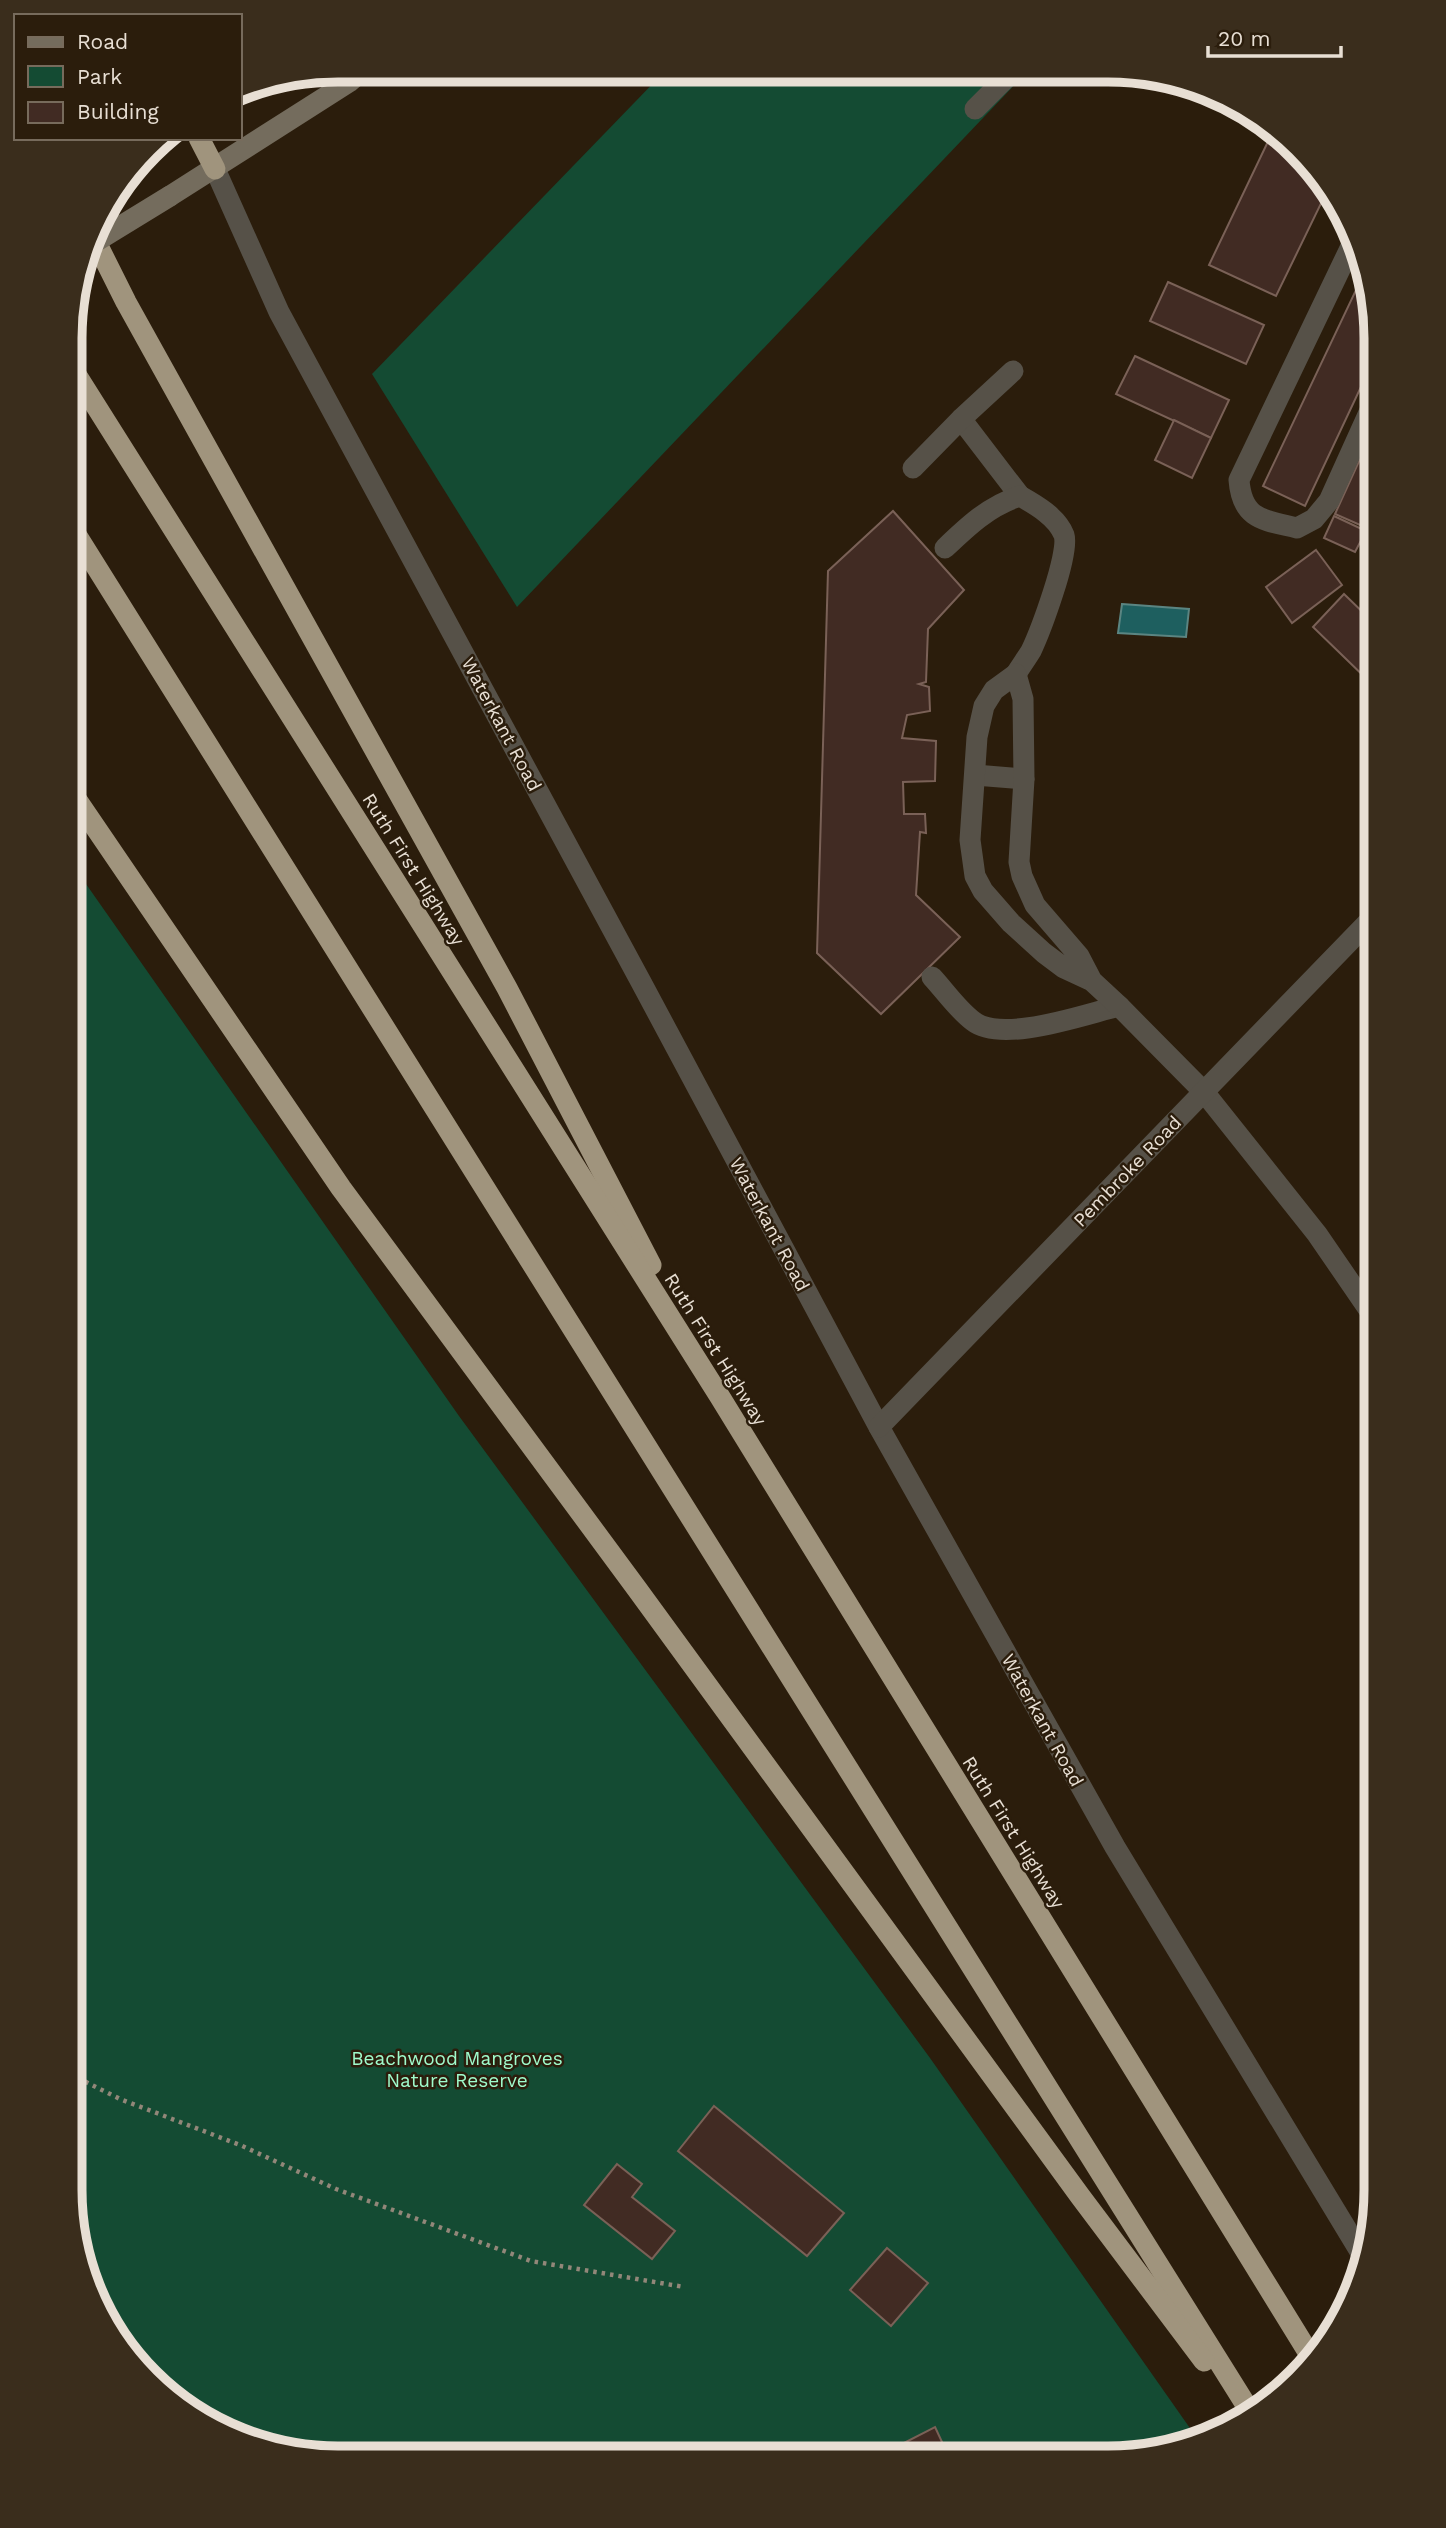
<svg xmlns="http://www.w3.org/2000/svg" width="1446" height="2528" font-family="'Work Sans',sans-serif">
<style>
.green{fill:#144b33}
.water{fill:#1e5f5f;stroke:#5b8582;stroke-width:2}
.building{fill:#412b23;stroke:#7a6157;stroke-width:2}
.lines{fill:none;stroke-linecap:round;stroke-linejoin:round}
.path{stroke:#928779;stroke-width:4.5;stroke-dasharray:3.5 5;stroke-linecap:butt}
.service{stroke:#565148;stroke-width:21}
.minor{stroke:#565148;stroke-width:21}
.secondary{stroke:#746c5d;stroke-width:21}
.motorway{stroke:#a0947d;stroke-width:21}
.secondary-bridge{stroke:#746c5d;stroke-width:21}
.labels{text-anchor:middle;stroke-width:5;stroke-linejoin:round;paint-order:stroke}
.street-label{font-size:19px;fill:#e8dfd4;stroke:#2b1d0c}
.park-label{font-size:19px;fill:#9ffbcc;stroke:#2b1d0c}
.rim{fill:none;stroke:#e8dfd4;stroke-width:9}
</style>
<rect width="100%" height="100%" fill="#2b1d0c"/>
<g class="green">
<path d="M 664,72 L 1025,74 L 517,607 L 372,374 Z"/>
<path d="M 72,864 L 459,1416 L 930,2058 L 1199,2441 L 1107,2458 L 303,2456 L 235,2437 L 175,2402 L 115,2339 L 84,2276 L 70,2189 Z"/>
</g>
<path class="water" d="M 1122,604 L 1189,609 L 1186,637 L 1118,633 Z"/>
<g class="building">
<path d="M 1274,129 L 1284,136 L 1329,187 L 1276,296 L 1209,265 Z"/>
<path d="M 1365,271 L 1376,339 L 1376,355 L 1305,506 L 1263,486 Z"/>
<path d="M 1168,282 L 1264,325 L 1246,364 L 1150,321 Z"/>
<path d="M 1135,356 L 1229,400 L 1211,438 L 1116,394 Z"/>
<path d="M 1174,420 L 1211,438 L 1192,478 L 1155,460 Z"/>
<path d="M 1376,424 L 1376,532 L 1335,514 Z"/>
<path d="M 893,511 L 964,590 L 928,629 L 926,682 L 919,684 L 929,687 L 930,711 L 907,715 L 902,738 L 936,741 L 935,781 L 903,782 L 904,814 L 925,814 L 926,833 L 920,832 L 916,895 L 960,937 L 881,1014 L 817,953 L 828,571 Z"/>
<path d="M 1334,516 L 1366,531 L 1355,552 L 1324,538 Z"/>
<path d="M 1316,550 L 1342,585 L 1292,623 L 1266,587 Z"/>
<path d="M 1344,594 L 1376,625 L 1376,684 L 1374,686 L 1313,627 Z"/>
<path d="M 714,2106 L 844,2213 L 807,2256 L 678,2151 Z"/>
<path d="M 617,2164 L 642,2184 L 632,2197 L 675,2231 L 652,2259 L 584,2205 Z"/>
<path d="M 887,2248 L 928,2283 L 891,2326 L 850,2290 Z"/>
<path d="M 935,2427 L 949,2457 L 962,2451 L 965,2458 L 903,2457 L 898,2446 Z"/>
</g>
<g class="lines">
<path class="path" d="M 70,2074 L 120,2099 L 240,2145 L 336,2189 L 531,2261 L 684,2287"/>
<g class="service">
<path d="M 975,109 L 1010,74"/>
<path d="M 1355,238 L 1239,480 C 1242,520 1264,520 1297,528 L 1314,519 L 1329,501 L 1376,397"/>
<path d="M 961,419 L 1020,496"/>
<path d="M 913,468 L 961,419 L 1013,371"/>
<path d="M 945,548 C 968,526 989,506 1020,496 C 1036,505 1057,517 1064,535 C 1070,553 1040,632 1031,651 C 1026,659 1021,666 1016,674"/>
<path d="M 975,775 L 1024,779"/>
<path d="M 932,977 C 945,991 958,1010 973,1021 C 1002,1044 1085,1014 1119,1006"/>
<path d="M 1092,981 L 1079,956 L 1035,905 L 1022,876 L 1019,862 L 1024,779 L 1023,699 L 1016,674 L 994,690 L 984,706 L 977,737 L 970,840 L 975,876 L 983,891 L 1011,923 L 1044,953 L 1064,968 L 1092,981 L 1119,1006 L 1204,1092 L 1317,1234 L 1376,1320"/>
</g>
<g class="minor">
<path d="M 215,169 L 279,312 L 641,982 L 879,1427 L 1115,1847 L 1364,2258"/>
<path d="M 879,1427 L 1376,914"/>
</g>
<path class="secondary" d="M 170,196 L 349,82 L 363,70"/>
<g class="motorway">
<path d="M 199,138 L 215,169"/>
<path d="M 93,236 L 126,302 L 507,988 L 651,1265"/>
<path d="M 72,368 L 720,1397 L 1313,2360"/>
<path d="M 72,528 L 1251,2413"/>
<path d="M 72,793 L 341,1188 L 637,1589 L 1080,2196 L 1204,2361"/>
</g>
<path class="secondary-bridge" d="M 90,245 L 170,196"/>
</g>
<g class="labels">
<g class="street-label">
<text transform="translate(502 724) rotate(62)" y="7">Waterkant Road</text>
<text transform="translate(414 869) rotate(58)" y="7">Ruth First Highway</text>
<text transform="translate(1127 1171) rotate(-46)" y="7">Pembroke Road</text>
<text transform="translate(770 1224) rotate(62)" y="7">Waterkant Road</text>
<text transform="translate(716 1349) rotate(58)" y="7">Ruth First Highway</text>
<text transform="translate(1043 1720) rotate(61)" y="7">Waterkant Road</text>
<text transform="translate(1014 1832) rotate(58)" y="7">Ruth First Highway</text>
</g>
<g class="park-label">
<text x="457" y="2065">Beachwood Mangroves<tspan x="457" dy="22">Nature Reserve</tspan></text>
</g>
</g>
<path d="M0 0H1446V2528H0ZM338 82H1108A256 256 0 0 1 1364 338V2190A256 256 0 0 1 1108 2446H338A256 256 0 0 1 82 2190V338A256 256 0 0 1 338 82Z" fill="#3a2d1c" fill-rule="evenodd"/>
<path class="rim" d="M338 82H1108A256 256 0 0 1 1364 338V2190A256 256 0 0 1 1108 2446H338A256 256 0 0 1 82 2190V338A256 256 0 0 1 338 82Z"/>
<rect x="14" y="14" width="228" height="126" fill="#2b1d0c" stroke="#776b5c" stroke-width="2"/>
<rect x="28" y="37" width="35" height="10" fill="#746c5d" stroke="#776b5c" stroke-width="2"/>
<text x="77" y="49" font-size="21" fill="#e8dfd4">Road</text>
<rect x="28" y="66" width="35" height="21" fill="#144b33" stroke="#776b5c" stroke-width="2"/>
<text x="77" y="84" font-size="21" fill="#e8dfd4">Park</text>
<rect x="28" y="102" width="35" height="21" fill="#412b23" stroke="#776b5c" stroke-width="2"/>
<text x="77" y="119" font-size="21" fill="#e8dfd4">Building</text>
<path d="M1208 46v10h133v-10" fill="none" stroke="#e8dfd4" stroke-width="3.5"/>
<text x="1218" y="46" font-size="21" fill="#e8dfd4" stroke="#2b1d0c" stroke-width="5" paint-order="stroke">20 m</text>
</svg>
